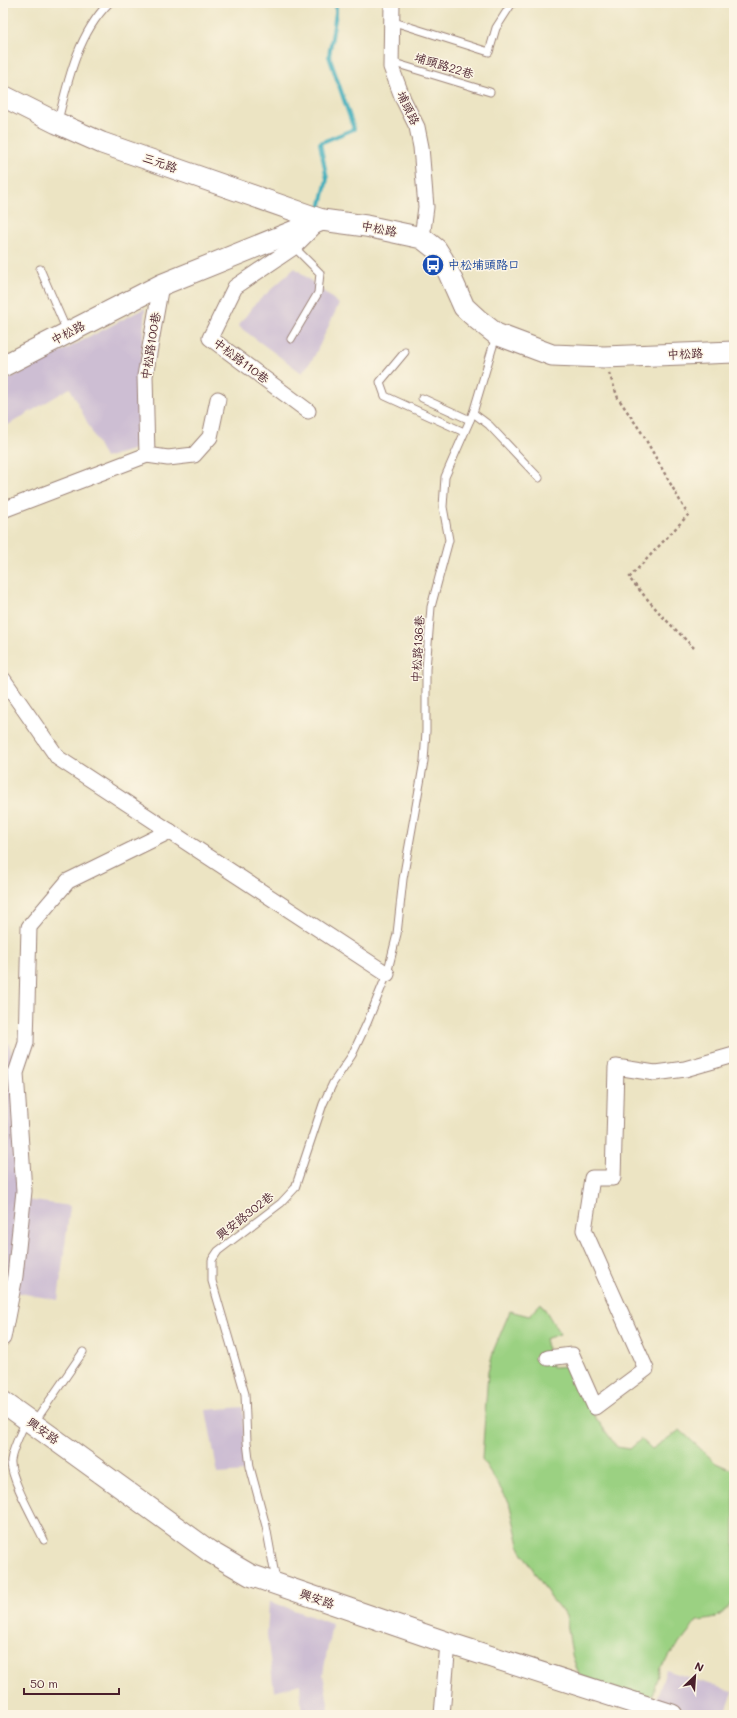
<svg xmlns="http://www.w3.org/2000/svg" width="737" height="1718" font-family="Mali,'LXGW WenKai TC',sans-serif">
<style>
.industrial{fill:#cdbed3}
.green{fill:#9bd182;stroke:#727856}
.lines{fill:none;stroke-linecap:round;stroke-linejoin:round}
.stream{stroke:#3eadbb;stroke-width:4}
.lane-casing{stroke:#9b8277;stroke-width:9}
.street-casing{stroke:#9b8277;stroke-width:17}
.secondary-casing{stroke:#9b8277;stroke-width:23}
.path{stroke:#9b8277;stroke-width:2.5;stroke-dasharray:3 3;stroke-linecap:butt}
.lane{stroke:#fff;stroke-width:7}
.street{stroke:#fff;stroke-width:15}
.secondary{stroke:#fff;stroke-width:21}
.labels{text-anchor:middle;stroke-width:3;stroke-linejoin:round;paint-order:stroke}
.street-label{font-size:12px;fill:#4a1f2b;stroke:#fcf5e5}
.transit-label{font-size:12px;fill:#164399;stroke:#fcf5e5;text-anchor:start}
</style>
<rect width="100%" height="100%" fill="#fcf5e5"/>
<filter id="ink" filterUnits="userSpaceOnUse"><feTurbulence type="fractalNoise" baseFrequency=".025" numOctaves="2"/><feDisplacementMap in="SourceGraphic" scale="8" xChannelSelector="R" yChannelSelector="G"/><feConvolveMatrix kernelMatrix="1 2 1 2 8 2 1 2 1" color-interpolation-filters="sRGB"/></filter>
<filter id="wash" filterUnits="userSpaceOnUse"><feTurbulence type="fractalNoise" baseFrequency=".012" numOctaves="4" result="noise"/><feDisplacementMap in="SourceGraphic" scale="16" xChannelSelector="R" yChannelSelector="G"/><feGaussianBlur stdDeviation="0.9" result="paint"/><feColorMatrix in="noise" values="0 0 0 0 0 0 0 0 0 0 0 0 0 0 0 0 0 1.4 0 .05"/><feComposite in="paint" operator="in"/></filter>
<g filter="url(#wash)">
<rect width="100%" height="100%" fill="#ece4c3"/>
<g class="industrial">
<path d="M 295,268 L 339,304 L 314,357 L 302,373 L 238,326 L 255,304 Z"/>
<path d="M 145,308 L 139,386 L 142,447 L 105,458 L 70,388 L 3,428 L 3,382 Z"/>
<path d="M 3,1038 L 10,1046 L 14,1060 L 26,1200 L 70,1206 L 58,1300 L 9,1291 L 3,1319 Z"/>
<path d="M 243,1407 L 245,1472 L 218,1474 L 206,1410 Z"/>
<path d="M 269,1601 L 332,1624 L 323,1674 L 330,1715 L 302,1715 L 300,1684 L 274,1691 L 267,1635 Z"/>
<path d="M 666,1670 L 733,1692 L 725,1715 L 689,1715 L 655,1704 Z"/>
</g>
<path class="green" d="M 541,1303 L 560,1334 L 545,1339 L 552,1367 L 569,1366 L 593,1414 L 617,1447 L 630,1449 L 641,1439 L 652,1449 L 680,1430 L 716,1463 L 734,1471 L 734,1600 C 721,1616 719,1619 697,1621 L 660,1668 L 650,1702 L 579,1675 L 572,1655 L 566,1616 L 551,1598 L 520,1549 L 509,1502 L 482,1459 L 488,1372 L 494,1349 L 510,1311 L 529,1316 Z"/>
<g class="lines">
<path class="stream" d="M 319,213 L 327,179 L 320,143 L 354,129 L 329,56 L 336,13 L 336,3"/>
</g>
</g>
<g filter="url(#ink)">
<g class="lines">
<g class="lane-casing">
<g id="lane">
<path d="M 391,21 L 489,52 L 496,28 L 512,3"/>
<path d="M 391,62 L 490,92"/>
<path d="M 58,121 C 68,80 78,34 109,3"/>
<path d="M 40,269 L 67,331"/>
<path d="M 291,339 L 318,293 L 320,273 L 294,247"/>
<path d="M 405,352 L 380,382 L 385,396 L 464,432"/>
<path d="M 422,398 L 470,420"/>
<path d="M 473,413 L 489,425 L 539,478"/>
<path d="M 26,1420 C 21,1433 13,1447 11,1460 C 9,1477 36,1523 44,1540"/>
<path d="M 34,1423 L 83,1352"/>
<path d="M 276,1581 L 266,1526 L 250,1467 L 247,1442 L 245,1394 L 212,1281 L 212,1260 L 218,1251 L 281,1203 L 295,1188 L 323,1104 L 333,1083 L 352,1055 L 367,1023 L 387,974 L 397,934 L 403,879 L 424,761 L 426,731 L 426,669 L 431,607 L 449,540 L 443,507 L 445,477 L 473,413 L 496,336"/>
</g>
</g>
<g class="street-casing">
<g id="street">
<path d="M 392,3 L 391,67 L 403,99 L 417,127 L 421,147 L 426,207 L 422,238"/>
<path d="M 308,411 L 210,338 L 235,287 L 294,247 L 315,226"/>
<path d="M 147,455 L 168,458 L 194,455 L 210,437 L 218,399"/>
<path d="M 3,510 L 147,455 L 145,376 L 161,285"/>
<path d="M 3,679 L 58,758 L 387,974"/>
<path d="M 3,1338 L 15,1276 L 24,1191 L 16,1073 L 26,1043 L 29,927 L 68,881 L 170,831"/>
<path d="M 548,1358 L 572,1355 L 595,1407 L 646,1369 L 584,1230 L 592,1178 L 613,1178 L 616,1067 L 655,1073 L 685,1069 L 734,1055"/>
<path d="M 442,1715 L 448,1643"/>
</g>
</g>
<g class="secondary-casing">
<g id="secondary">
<path d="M 3,96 L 57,123 L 102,143 L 322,220"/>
<path d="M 3,366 L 161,285 L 322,220 L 366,226 L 422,238 L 436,249 L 443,260 L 464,307 L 477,319 L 496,334 L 552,355 L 604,357 L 734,352"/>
<path d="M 3,1402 L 209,1551 L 250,1575 L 448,1643 L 672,1715"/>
</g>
</g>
<path class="path" d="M 609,373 L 618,398 L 642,433 L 688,515 L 629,578 L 663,617 L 694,648"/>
<use href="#lane" class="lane"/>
<use href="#street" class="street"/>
<use href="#secondary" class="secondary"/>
</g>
</g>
<defs>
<g id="bus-disc" transform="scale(1.15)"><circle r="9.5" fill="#1a4fb4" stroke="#fcf5e5"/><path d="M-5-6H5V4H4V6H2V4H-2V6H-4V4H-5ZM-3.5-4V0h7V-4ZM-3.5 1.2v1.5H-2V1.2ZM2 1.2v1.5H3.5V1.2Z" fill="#fff"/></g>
</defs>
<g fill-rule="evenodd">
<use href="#bus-disc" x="433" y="265"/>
</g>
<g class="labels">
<g class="street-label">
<text transform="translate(444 66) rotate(17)" y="4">埔頭路22巷</text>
<text transform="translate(408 108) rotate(65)" y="4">埔頭路</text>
<text transform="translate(160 163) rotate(19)" y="4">三元路</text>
<text transform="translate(379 229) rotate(11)" y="4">中松路</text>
<text transform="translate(68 333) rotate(-27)" y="4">中松路</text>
<text transform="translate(151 346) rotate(-81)" y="4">中松路100巷</text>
<text transform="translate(685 354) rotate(-2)" y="4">中松路</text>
<text transform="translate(241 361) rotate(37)" y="4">中松路110巷</text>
<text transform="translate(418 649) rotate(-87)" y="4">中松路136巷</text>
<text transform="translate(245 1216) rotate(-38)" y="4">興安路302巷</text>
<text transform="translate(43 1431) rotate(35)" y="4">興安路</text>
<text transform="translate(317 1599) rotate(19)" y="4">興安路</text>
</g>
<g class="transit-label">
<text x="448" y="269">中松埔頭路口</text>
</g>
</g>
<rect width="737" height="1718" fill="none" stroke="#fcf5e5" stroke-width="16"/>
<g transform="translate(695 1676) rotate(25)" stroke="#fcf5e5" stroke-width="3" paint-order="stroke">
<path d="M0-3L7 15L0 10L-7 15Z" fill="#4a1f2b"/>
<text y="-6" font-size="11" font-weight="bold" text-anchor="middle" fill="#4a1f2b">N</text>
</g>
<path d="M24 1688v6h95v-6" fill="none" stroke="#4a1f2b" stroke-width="2"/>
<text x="30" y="1688" font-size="12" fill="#4a1f2b" stroke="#fcf5e5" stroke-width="3" paint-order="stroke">50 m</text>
</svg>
